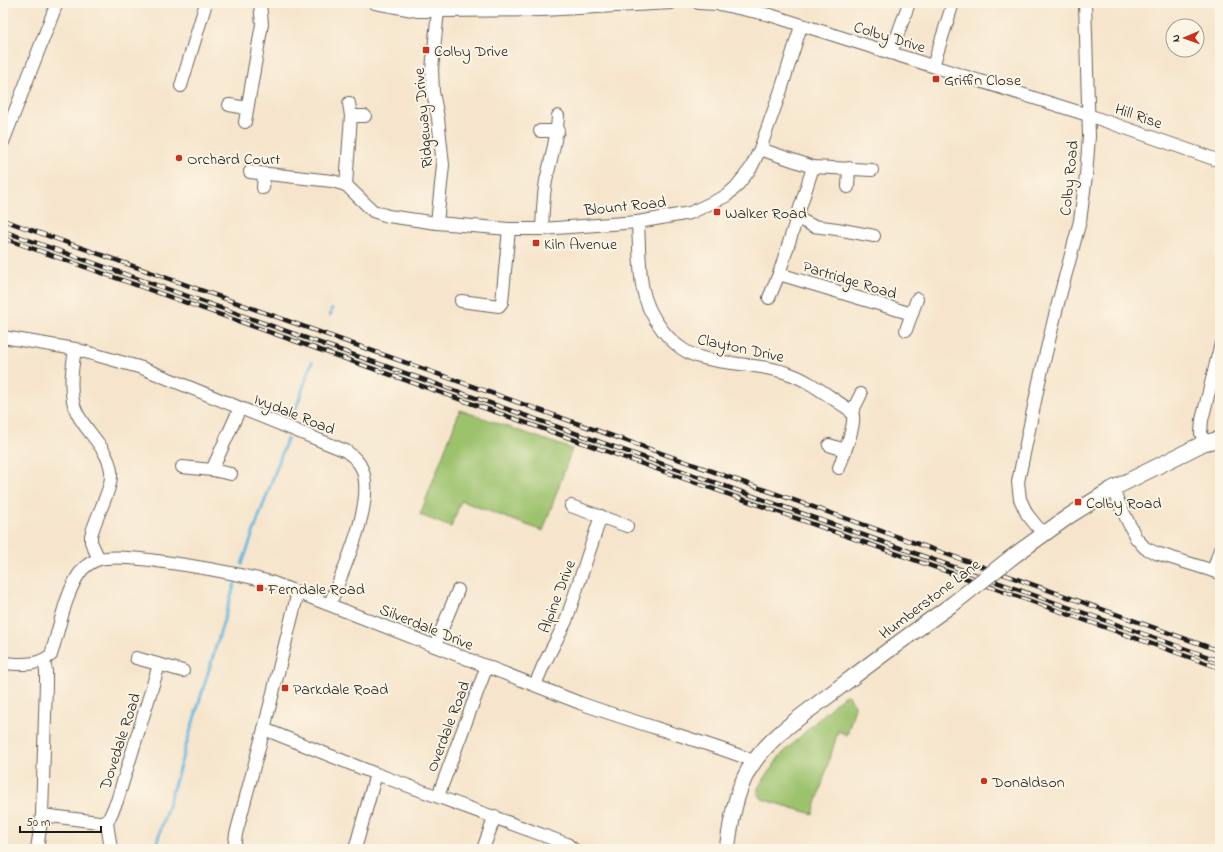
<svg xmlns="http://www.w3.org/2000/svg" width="1223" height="852" font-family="'Indie Flower',sans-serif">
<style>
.green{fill:#9dc26d;stroke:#5c6f44}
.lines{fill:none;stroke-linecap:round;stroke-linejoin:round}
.stream{stroke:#64b8e0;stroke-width:3}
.minor-casing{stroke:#68625a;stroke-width:14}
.tertiary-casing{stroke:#68625a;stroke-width:17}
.minor{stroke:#fff;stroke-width:12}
.tertiary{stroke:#fff;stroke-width:15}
.rail-casing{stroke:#1c1c1c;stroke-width:4.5}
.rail{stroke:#fcf5e5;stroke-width:3;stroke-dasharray:9;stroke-linecap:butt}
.tertiary-bridge-casing{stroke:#68625a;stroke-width:17;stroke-linecap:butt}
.tertiary-bridge{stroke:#fff;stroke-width:15}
.poi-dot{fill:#c8321e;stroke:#fcf5e5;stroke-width:1.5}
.labels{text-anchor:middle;stroke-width:4;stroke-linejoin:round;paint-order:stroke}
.street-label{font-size:16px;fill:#1c1c1c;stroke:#fcf5e5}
.poi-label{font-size:16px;fill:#1c1c1c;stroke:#fcf5e5;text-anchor:start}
</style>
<rect width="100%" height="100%" fill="#fcf5e5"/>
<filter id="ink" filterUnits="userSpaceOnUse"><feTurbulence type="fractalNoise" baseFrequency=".025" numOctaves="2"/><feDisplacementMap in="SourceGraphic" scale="8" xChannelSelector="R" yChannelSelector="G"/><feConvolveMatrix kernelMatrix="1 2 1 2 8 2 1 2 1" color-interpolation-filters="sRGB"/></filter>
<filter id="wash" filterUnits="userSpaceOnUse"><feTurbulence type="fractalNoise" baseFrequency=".012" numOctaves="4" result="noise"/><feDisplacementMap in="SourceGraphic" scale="16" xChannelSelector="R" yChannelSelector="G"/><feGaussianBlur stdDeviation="0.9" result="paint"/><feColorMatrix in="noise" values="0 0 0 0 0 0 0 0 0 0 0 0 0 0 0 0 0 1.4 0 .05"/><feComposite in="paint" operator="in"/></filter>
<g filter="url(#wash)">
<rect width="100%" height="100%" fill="#f6e5cc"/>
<g class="green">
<path d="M 460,410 L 572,449 L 543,531 L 461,501 L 451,527 L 420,515 Z"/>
<path d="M 846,695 L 849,696 L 855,707 L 847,735 L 838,731 L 813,814 L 762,799 L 758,793 L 758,788 L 780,756 L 842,697 Z"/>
</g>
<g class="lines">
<g class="stream">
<path d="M 330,315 L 332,309"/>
<path d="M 292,420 L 312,362"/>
<path d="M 242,564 L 287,439"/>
<path d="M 157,849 L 157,842 L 235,583"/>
</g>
</g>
</g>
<g filter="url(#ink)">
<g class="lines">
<g class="minor-casing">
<g id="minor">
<path d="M 375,3 L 418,11 L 438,11 L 542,10 L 671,3"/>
<path d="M 699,3 L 719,4 L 770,15 L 1088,115 L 1220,161"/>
<path d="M 891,53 L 909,3"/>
<path d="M 933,66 L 953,3"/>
<path d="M 181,86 L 206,3"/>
<path d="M 229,105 L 247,108"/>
<path d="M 351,116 L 365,116"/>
<path d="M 245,122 L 262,24 L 260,3"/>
<path d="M 540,131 L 558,131"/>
<path d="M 3,142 L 57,3"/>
<path d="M 760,149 L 813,167 L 872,170"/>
<path d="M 250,172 L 332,181 L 346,185 L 373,211 L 388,216 L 437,223 L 509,229 L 542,229 L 638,222 L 690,213 L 726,196 L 736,187 L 751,168 L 760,149 L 781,90 L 801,26"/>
<path d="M 346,185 L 351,116 L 349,103"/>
<path d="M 848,187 L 849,168"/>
<path d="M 263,188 L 264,174"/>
<path d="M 797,218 L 813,226 L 837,229 L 874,236"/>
<path d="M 638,222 C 639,243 639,265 642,285 C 647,316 672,351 703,358 C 731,365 760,364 787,373 C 809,380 828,396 847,408 C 850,410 852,412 853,416 C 855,427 843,456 839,468"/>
<path d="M 437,223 L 443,165 L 438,118 L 433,92 L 432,69 L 438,11"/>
<path d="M 542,229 C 543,211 543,193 547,176 C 552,156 557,137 558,116"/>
<path d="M 779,274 L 912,314"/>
<path d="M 769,298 L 779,274 L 813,167"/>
<path d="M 461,301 L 499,306 L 502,302 L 509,229"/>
<path d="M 906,330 L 917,299"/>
<path d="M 3,337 L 75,349 C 72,368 68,395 77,413 C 86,432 108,448 111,471 C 113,489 95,517 91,536 L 91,542 L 99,559"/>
<path d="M 75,349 L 142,368 L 346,451 C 353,456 359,461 362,469 C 376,502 342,572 330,604"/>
<path d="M 852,412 L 861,394"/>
<path d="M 1204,443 L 1201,433 L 1202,420 L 1220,347"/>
<path d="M 829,445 L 845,450"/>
<path d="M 182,467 L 212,470 L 231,474"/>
<path d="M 212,470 L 240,408"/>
<path d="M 1112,489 L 1136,538 L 1145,548 L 1156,553 L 1220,573"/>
<path d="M 571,506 L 627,526"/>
<path d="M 1043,534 L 1027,514 L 1020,499 L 1018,482 L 1039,382 L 1057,307 L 1080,221 L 1086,176 L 1089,136 L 1085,3"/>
<path d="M 1213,571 L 1220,549"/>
<path d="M 435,646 L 458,590"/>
<path d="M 136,658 L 183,671"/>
<path d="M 3,663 C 21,664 35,667 51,655 C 59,630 66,589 82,570 C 87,564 98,558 106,558 C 123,556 141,559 157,561 C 196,566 234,573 271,582 L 580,703 C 638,724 698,739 754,761"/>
<path d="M 535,685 L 543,666 L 566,621 L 601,516"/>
<path d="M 264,729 L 376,774 L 567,844 L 573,849"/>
<path d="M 438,796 L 487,666"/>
<path d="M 42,815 L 107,823"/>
<path d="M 37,849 L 42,815 L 46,683 L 46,671 L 44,661"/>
<path d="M 111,849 L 107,823 L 117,801 L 159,665"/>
<path d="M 234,849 L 236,834 L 264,729 L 298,592"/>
<path d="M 355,849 L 376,774"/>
<path d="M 483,849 L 495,816"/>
</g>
</g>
<g class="tertiary-casing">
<g id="tertiary">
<path d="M 1012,557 L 1069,516 L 1112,489 L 1204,443 L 1220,439"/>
<path d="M 727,849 C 731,823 735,794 748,771 C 768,737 802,716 832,693 C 872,662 913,632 954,603"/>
</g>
</g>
<use href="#minor" class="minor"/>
<use href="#tertiary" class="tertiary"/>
<g class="rail-casing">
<g id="rail">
<path d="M 3,220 L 1220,651"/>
<path d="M 3,231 L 1220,661"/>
<path d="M 3,238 L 1220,668"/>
</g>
</g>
<use href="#rail" class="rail"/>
<g class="tertiary-bridge-casing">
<path id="tertiary-bridge" d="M 954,603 L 1012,557"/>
</g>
<use href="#tertiary-bridge" class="tertiary-bridge"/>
</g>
</g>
<g class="poi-dot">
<rect x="422" y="46" width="8" height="8" rx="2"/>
<rect x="932" y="75" width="8" height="8" rx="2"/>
<circle cx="179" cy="158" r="4"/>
<rect x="713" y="208" width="8" height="8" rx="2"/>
<rect x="532" y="239" width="8" height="8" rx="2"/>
<rect x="1074" y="498" width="8" height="8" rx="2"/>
<rect x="256" y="584" width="8" height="8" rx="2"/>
<rect x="281" y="684" width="8" height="8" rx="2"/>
<circle cx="984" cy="781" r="4"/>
</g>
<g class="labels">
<g class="street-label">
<text transform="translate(890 36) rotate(17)" y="6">Colby Drive</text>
<text transform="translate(1139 115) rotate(19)" y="6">Hill Rise</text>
<text transform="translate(422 118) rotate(-95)" y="6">Ridgeway Drive</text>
<text transform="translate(1068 178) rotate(-84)" y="6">Colby Road</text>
<text transform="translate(625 205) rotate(-6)" y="6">Blount Road</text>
<text transform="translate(850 279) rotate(17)" y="6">Partridge Road</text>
<text transform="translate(741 347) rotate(12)" y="6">Clayton Drive</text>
<text transform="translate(295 413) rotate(22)" y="6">Ivydale Road</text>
<text transform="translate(556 596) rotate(-69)" y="6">Alpine Drive</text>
<text transform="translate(929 598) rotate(-37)" y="6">Humberstone Lane</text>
<text transform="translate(427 626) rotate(22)" y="6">Silverdale Drive</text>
<text transform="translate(447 726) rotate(-69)" y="6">Overdale Road</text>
<text transform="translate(119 741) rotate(-72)" y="6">Dovedale Road</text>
</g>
<g class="poi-label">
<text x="434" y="56">Colby Drive</text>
<text x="944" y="85">Griffin Close</text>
<text x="187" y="164">Orchard Court</text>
<text x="725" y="218">Walker Road</text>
<text x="544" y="249">Kiln Avenue</text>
<text x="1086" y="508">Colby Road</text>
<text x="268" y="594">Ferndale Road</text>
<text x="293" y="694">Parkdale Road</text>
<text x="992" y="787">Donaldson</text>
</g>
</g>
<rect width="1223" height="852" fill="none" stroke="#fcf5e5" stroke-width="16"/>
<g transform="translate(1185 38) rotate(268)"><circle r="19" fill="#fcf5e5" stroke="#a29e95"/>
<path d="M0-3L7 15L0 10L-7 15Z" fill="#c8321e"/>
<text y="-6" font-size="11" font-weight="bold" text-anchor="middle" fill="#1c1c1c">N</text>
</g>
<path d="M20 826v6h81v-6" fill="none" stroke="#1c1c1c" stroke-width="2"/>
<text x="26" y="826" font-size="12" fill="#1c1c1c" stroke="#fcf5e5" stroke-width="3" paint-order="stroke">50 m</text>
</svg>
